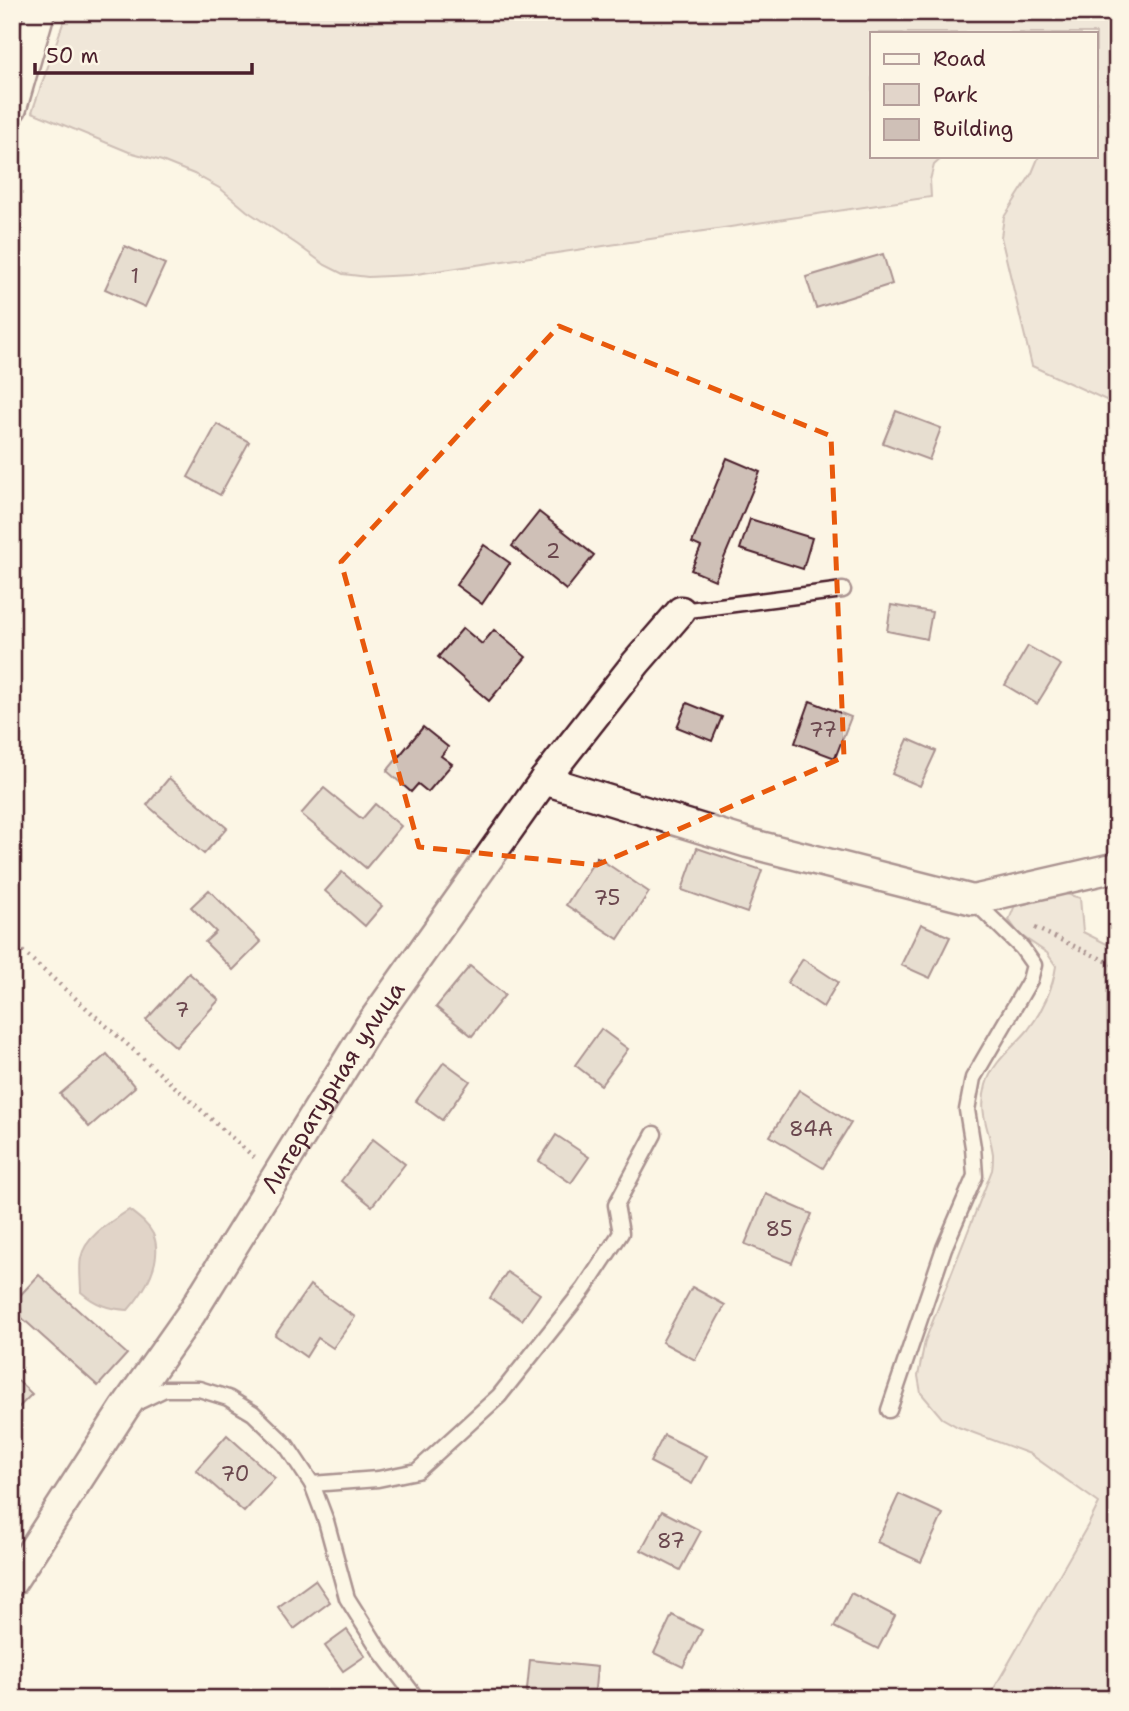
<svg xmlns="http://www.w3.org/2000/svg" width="1129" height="1711" font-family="'Shantell Sans',sans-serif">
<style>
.green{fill:#e2d5ca;stroke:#967a7a;stroke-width:2}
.water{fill:#c0aca5;stroke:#917474;stroke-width:2}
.building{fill:#cfc0b7;stroke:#4a1f2b;stroke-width:2}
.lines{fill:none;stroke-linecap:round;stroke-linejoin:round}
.service-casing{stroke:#4a1f2b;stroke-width:19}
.minor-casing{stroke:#4a1f2b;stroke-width:33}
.path{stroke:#4a1f2b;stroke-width:4.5;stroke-dasharray:2 5;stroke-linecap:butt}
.service{stroke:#fcf5e5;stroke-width:14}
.minor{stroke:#fcf5e5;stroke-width:28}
.marked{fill:none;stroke:#e8590c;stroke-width:5;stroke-dasharray:14 9;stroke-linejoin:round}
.labels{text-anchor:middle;stroke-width:5;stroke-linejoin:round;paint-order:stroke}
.number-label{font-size:21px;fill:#6b474e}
.street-label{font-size:24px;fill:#4a1f2b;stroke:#fcf5e5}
</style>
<rect width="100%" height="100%" fill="#fcf5e5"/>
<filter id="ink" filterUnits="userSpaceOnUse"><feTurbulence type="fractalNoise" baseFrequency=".0143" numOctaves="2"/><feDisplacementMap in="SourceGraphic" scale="14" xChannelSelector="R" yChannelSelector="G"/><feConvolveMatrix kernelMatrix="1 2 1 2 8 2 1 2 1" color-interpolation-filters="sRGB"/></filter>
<g filter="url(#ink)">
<g class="green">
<path d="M 67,12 L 1117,12 L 1117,405 L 1032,366 L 1001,237 L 1004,217 L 1032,173 L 1039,156 L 1096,156 L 1096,33 L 872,33 L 872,156 L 944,156 L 934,165 L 930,180 L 931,197 L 410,275 L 368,277 L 343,274 L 325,265 L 298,245 L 247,211 L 221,189 L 194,174 L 162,161 L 129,152 L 32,112 Z"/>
<path d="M 1063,893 L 1080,898 L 1083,932 L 1117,949 L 1117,1699 L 988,1699 L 1088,1525 L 1099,1503 L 1030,1454 L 958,1427 L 942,1418 L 921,1393 L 918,1376 L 925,1341 L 992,1170 C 993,1165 993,1159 993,1154 C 989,1127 978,1114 986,1085 C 993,1061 1013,1048 1028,1030 C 1042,1012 1053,988 1056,966 L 1047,953 L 1019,934 L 1009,920 L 1015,905 L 1031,900 Z"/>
</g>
<path class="water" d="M 129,1210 C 138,1217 148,1224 153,1234 C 164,1260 145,1291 128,1310 C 109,1309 96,1305 81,1292 C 81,1282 79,1268 81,1258 C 85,1236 112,1221 129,1210 Z"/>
<g class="building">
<path d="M 125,246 L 165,264 L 145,307 L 105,289 Z"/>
<path d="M 883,254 L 892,284 L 816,308 L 806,277 Z"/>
<path d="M 896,411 L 941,428 L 929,460 L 883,443 Z"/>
<path d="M 217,424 L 249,442 L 220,495 L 188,477 Z"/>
<path d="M 727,458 L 760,472 L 715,580 L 691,570 L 701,547 L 692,543 Z"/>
<path d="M 539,512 L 594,555 L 566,590 L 512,546 Z"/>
<path d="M 750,519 L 812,538 L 803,569 L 740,549 Z"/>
<path d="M 484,545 L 510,563 L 482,604 L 456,585 Z"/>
<path d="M 891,605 L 932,612 L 927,639 L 887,631 Z"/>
<path d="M 463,628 L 482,644 L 494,630 L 526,657 L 489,701 L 438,657 Z"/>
<path d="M 1028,646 L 1061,665 L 1037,704 L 1005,685 Z"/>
<path d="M 810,701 L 851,717 L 835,758 L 795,743 Z"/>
<path d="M 687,703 L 722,717 L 712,741 L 677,727 Z"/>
<path d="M 423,727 L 448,747 L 441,756 L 452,764 L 428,792 L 418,784 L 411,792 L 387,771 Z"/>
<path d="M 908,739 L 936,751 L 920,786 L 892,774 Z"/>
<path d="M 169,778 L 227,828 L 204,854 L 147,805 Z"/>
<path d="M 324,788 L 362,819 L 375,804 L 401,826 L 366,868 L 301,814 Z"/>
<path d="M 697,848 L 762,870 L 747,913 L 682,890 Z"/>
<path d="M 597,857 L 649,892 L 618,939 L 566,905 Z"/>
<path d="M 342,872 L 382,906 L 365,926 L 325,891 Z"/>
<path d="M 209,890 L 261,942 L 233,970 L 205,942 L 216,932 L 191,907 Z"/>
<path d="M 921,924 L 950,937 L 930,978 L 901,965 Z"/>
<path d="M 803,959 L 838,982 L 823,1007 L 787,983 Z"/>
<path d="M 470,966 L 505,995 L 472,1036 L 436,1007 Z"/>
<path d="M 189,973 L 219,1000 L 176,1047 L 146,1020 Z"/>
<path d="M 601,1029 L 628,1049 L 601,1085 L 575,1065 Z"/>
<path d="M 107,1054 L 135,1087 L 89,1127 L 60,1094 Z"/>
<path d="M 444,1062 L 470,1081 L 442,1120 L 416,1101 Z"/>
<path d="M 799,1090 L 851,1123 L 823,1168 L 770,1136 Z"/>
<path d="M 556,1135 L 589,1157 L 571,1183 L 539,1161 Z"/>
<path d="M 373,1139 L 405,1164 L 372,1206 L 341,1181 Z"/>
<path d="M 766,1194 L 812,1214 L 792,1263 L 745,1244 Z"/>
<path d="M 507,1272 L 540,1294 L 522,1320 L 490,1298 Z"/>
<path d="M 39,1275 L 127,1354 L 98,1386 L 12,1309 L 12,1304 Z"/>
<path d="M 310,1285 L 355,1317 L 333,1348 L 318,1338 L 306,1357 L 275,1335 Z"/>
<path d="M 692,1287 L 725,1305 L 695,1360 L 662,1342 Z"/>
<path d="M 12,1375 L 32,1394 L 12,1414 Z"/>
<path d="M 227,1435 L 275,1478 L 244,1512 L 196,1470 Z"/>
<path d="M 664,1435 L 707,1456 L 692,1484 L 650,1462 Z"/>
<path d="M 899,1494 L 943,1514 L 921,1562 L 877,1542 Z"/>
<path d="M 662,1511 L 701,1531 L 680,1570 L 641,1550 Z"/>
<path d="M 315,1580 L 330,1602 L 294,1629 L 278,1607 Z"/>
<path d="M 851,1593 L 895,1616 L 878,1649 L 834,1627 Z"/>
<path d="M 672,1615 L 702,1630 L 683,1667 L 654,1653 Z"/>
<path d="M 347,1630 L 365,1656 L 343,1671 L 325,1646 Z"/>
<path d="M 530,1660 L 597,1667 L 594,1699 L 526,1699 Z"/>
</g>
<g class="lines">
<g class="service-casing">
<g id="service">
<path d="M 681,611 L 843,590"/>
<path d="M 134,1404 L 165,1389 L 199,1389 L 228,1398 L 253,1413 L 286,1445 L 312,1484 L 378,1479 L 417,1471 L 499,1396 L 584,1289 L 621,1233 L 616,1205 L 654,1134"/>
<path d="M 889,1410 L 944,1248 L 975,1176 L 973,1147 L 967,1110 L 973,1078 L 1030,980 L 1034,965 L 1022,948 L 973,900"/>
<path d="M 312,1484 L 326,1521 L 347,1598 L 381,1652 L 417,1699"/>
</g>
</g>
<g class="minor-casing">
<g id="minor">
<path d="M 12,108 L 40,12"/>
<path d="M 544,780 L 748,843 L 973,900 L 1117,867"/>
<path id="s1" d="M 12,1582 L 124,1409 L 191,1314 L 370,1025 L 544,780 L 636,663 L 681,611"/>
</g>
</g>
<g class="path">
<path d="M 1035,928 L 1117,966"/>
<path d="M 12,942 L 255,1158"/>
</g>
<use href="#service" class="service"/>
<use href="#minor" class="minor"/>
</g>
</g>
<path d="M0 0H1129V1711H0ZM 559,326 L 831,436 L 844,757 L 597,865 L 419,847 L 341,562 Z" fill="#fcf5e5" fill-opacity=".55" fill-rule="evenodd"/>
<path class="marked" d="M 559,326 L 831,436 L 844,757 L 597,865 L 419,847 L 341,562 Z"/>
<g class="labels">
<g class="number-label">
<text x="135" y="283">1</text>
<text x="553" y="558">2</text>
<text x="823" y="737">77</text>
<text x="607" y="905">75</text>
<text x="182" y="1017">7</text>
<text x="811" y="1136">84А</text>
<text x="779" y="1236">85</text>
<text x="235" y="1481">70</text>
<text x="671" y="1548">87</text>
</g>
<g class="street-label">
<text dy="8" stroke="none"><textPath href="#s1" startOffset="590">Литературная улица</textPath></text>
</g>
</g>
<rect width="1129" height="1711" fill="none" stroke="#fcf5e5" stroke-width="42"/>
<rect x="21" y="21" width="1087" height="1669" fill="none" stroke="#4a1f2b" stroke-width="2.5" filter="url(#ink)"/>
<rect x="870" y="32" width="228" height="126" fill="#fcf5e5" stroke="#b59f9b" stroke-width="2"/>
<rect x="884" y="54" width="35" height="10" fill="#fcf5e5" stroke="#b59f9b" stroke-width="2"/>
<text x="933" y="66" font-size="21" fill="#4a1f2b">Road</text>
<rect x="884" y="84" width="35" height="21" fill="#e2d5ca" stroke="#b59f9b" stroke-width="2"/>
<text x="933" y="102" font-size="21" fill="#4a1f2b">Park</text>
<rect x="884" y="119" width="35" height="21" fill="#cfc0b7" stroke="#b59f9b" stroke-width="2"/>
<text x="933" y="136" font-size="21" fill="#4a1f2b">Building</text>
<path d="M35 63v10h217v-10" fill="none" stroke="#4a1f2b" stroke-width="3.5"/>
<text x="46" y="63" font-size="21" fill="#4a1f2b" stroke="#fcf5e5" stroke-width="5" paint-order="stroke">50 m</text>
</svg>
